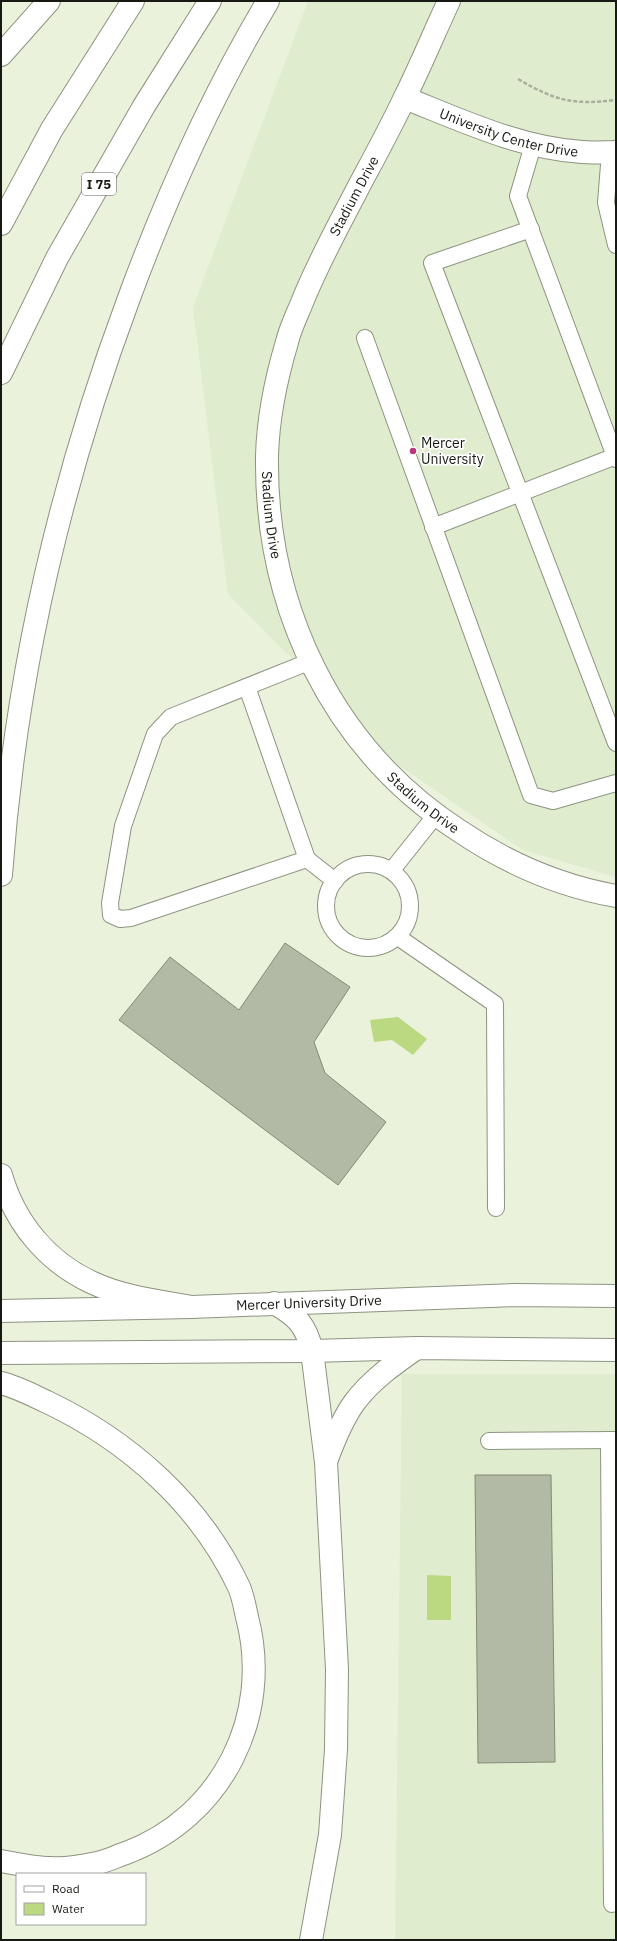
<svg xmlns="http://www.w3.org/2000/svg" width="617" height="1941" font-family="'IBM Plex Sans',sans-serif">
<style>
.built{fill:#e0ecce}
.water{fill:#bad981}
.building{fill:#b2baa5;stroke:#838b77}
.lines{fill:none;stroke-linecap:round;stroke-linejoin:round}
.lane-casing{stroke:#8c9480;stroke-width:18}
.street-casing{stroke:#8c9480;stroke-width:24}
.secondary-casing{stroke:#8c9480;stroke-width:24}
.highway-casing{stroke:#8c9480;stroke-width:24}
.path{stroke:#a8af9d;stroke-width:2.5;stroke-dasharray:4 2;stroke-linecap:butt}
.lane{stroke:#fff;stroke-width:16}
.street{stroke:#fff;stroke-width:22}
.secondary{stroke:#fff;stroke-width:22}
.highway{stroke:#fff;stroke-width:22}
.poi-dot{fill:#b7367f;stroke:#fff;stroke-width:1.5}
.labels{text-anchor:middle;stroke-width:3.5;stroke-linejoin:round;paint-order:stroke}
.shield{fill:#fff;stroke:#5d5e59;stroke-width:1}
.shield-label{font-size:13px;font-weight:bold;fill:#171912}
.street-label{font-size:14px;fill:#171912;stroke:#fff}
.poi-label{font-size:14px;fill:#171912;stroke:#fff;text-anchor:start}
</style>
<rect width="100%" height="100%" fill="#eaf2dc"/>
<g class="built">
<path d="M 308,1 L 616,1 L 616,877 L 523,850 L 397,764 L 228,594 L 193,307 Z"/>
<path d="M 402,1374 L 616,1374 L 616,1940 L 395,1940 Z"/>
</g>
<g class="water">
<path d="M 398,1017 L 427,1039 L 413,1055 L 392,1040 L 374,1042 L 370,1020 Z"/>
<path d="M 427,1575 L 451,1576 L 451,1620 L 427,1620 Z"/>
</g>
<g class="building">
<path d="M 285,943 L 350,987 L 314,1042 L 325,1073 L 386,1122 L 338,1185 L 119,1020 L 170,957 L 239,1010 Z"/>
<path d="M 475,1475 L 551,1475 L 555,1762 L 478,1763 Z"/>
</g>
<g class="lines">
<g class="lane-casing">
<g id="lane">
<path d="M 533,145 L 518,196 L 616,459"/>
<path d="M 610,152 L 606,203 L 616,245"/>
<path d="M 531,229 L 432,263 L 616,743"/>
<path d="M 365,338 L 531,795 L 553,801 L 616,783"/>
<path d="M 433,527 L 616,456"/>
<path d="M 311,661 L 171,717 L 155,734 L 123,826 L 110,903 L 111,915 L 120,919 L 131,918 L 307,859 L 335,881"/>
<path d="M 247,687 L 307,859"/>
<circle cx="368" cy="906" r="42"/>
<path d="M 392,870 L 435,816"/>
<path d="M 398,937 L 495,1004 L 496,1208"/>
<path d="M 609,1440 L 612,1904"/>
<path d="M 489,1441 L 616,1440"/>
</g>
</g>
<g class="street-casing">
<g id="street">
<path id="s1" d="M 449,1 C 434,33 421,65 405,97 C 391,127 375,156 359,186 C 339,225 317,264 301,305 C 296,317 290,329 287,342 C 276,379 268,418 267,456 C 265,606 331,747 458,830 C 505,862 560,886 616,896"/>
<path id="s2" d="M 405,98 C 463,121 520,148 582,152 C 593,153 605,152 616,152"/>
</g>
</g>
<g class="secondary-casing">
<g id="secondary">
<path id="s3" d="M 1,1311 L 191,1307 L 514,1295 L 616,1296"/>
<path d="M 1,1353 L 312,1351 L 417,1348 L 616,1350"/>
</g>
</g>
<g class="highway-casing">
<g id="highway">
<path d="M 1,55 L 49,1"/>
<path d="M 1,224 L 52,129 L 133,1"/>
<path d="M 1,373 L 57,258 L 144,106 L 210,1"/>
<path d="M 1,875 C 15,678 60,483 129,298 C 167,195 212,95 268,1"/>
<path d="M 1,1175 C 15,1223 47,1262 93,1283 C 123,1297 158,1301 191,1307"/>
<path d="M 274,1303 C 297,1316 306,1325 312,1351 L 326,1462 L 337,1669 L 336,1749 L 330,1835 L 311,1940"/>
<path d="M 1,1383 C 17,1387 32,1395 47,1402 C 129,1441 200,1504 239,1587 C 243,1596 245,1608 247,1617 C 273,1716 222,1817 126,1853 C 117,1856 107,1861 97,1863 C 83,1866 65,1869 51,1868 C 34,1868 17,1864 1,1861"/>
<path d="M 327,1459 C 334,1440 342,1420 354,1403 C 370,1381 395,1363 417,1348"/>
</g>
</g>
<path class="path" d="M 518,79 C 556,101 572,105 616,100"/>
<use href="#lane" class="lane"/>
<use href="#street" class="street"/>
<use href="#secondary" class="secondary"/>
<use href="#highway" class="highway"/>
</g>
<circle class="poi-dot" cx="413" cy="451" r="4"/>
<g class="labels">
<rect class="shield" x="82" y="173" width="34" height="22" rx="3"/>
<g class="shield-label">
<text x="99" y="189">I 75</text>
</g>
<g class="street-label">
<text dy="5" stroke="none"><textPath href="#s2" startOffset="110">University Center Drive</textPath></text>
<text transform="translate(354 196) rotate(-62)" y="5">Stadium Drive</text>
<text dy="5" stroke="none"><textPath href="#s1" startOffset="553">Stadium Drive</textPath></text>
<text dy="5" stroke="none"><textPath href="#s1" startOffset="888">Stadium Drive</textPath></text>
<text dy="5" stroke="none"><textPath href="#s3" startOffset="308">Mercer University Drive</textPath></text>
</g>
<g class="poi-label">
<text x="421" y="448">Mercer<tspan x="421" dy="16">University</tspan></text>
</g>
</g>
<rect width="617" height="1941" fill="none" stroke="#171912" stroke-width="4"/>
<rect x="16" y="1873" width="130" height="52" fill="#ffffff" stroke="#a2a3a0"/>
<rect x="24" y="1886" width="20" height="6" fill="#ffffff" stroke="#a2a3a0"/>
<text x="52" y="1893" font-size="12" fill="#171912">Road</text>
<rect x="24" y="1903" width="20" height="12" fill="#bad981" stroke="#a2a3a0"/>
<text x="52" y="1913" font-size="12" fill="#171912">Water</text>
</svg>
